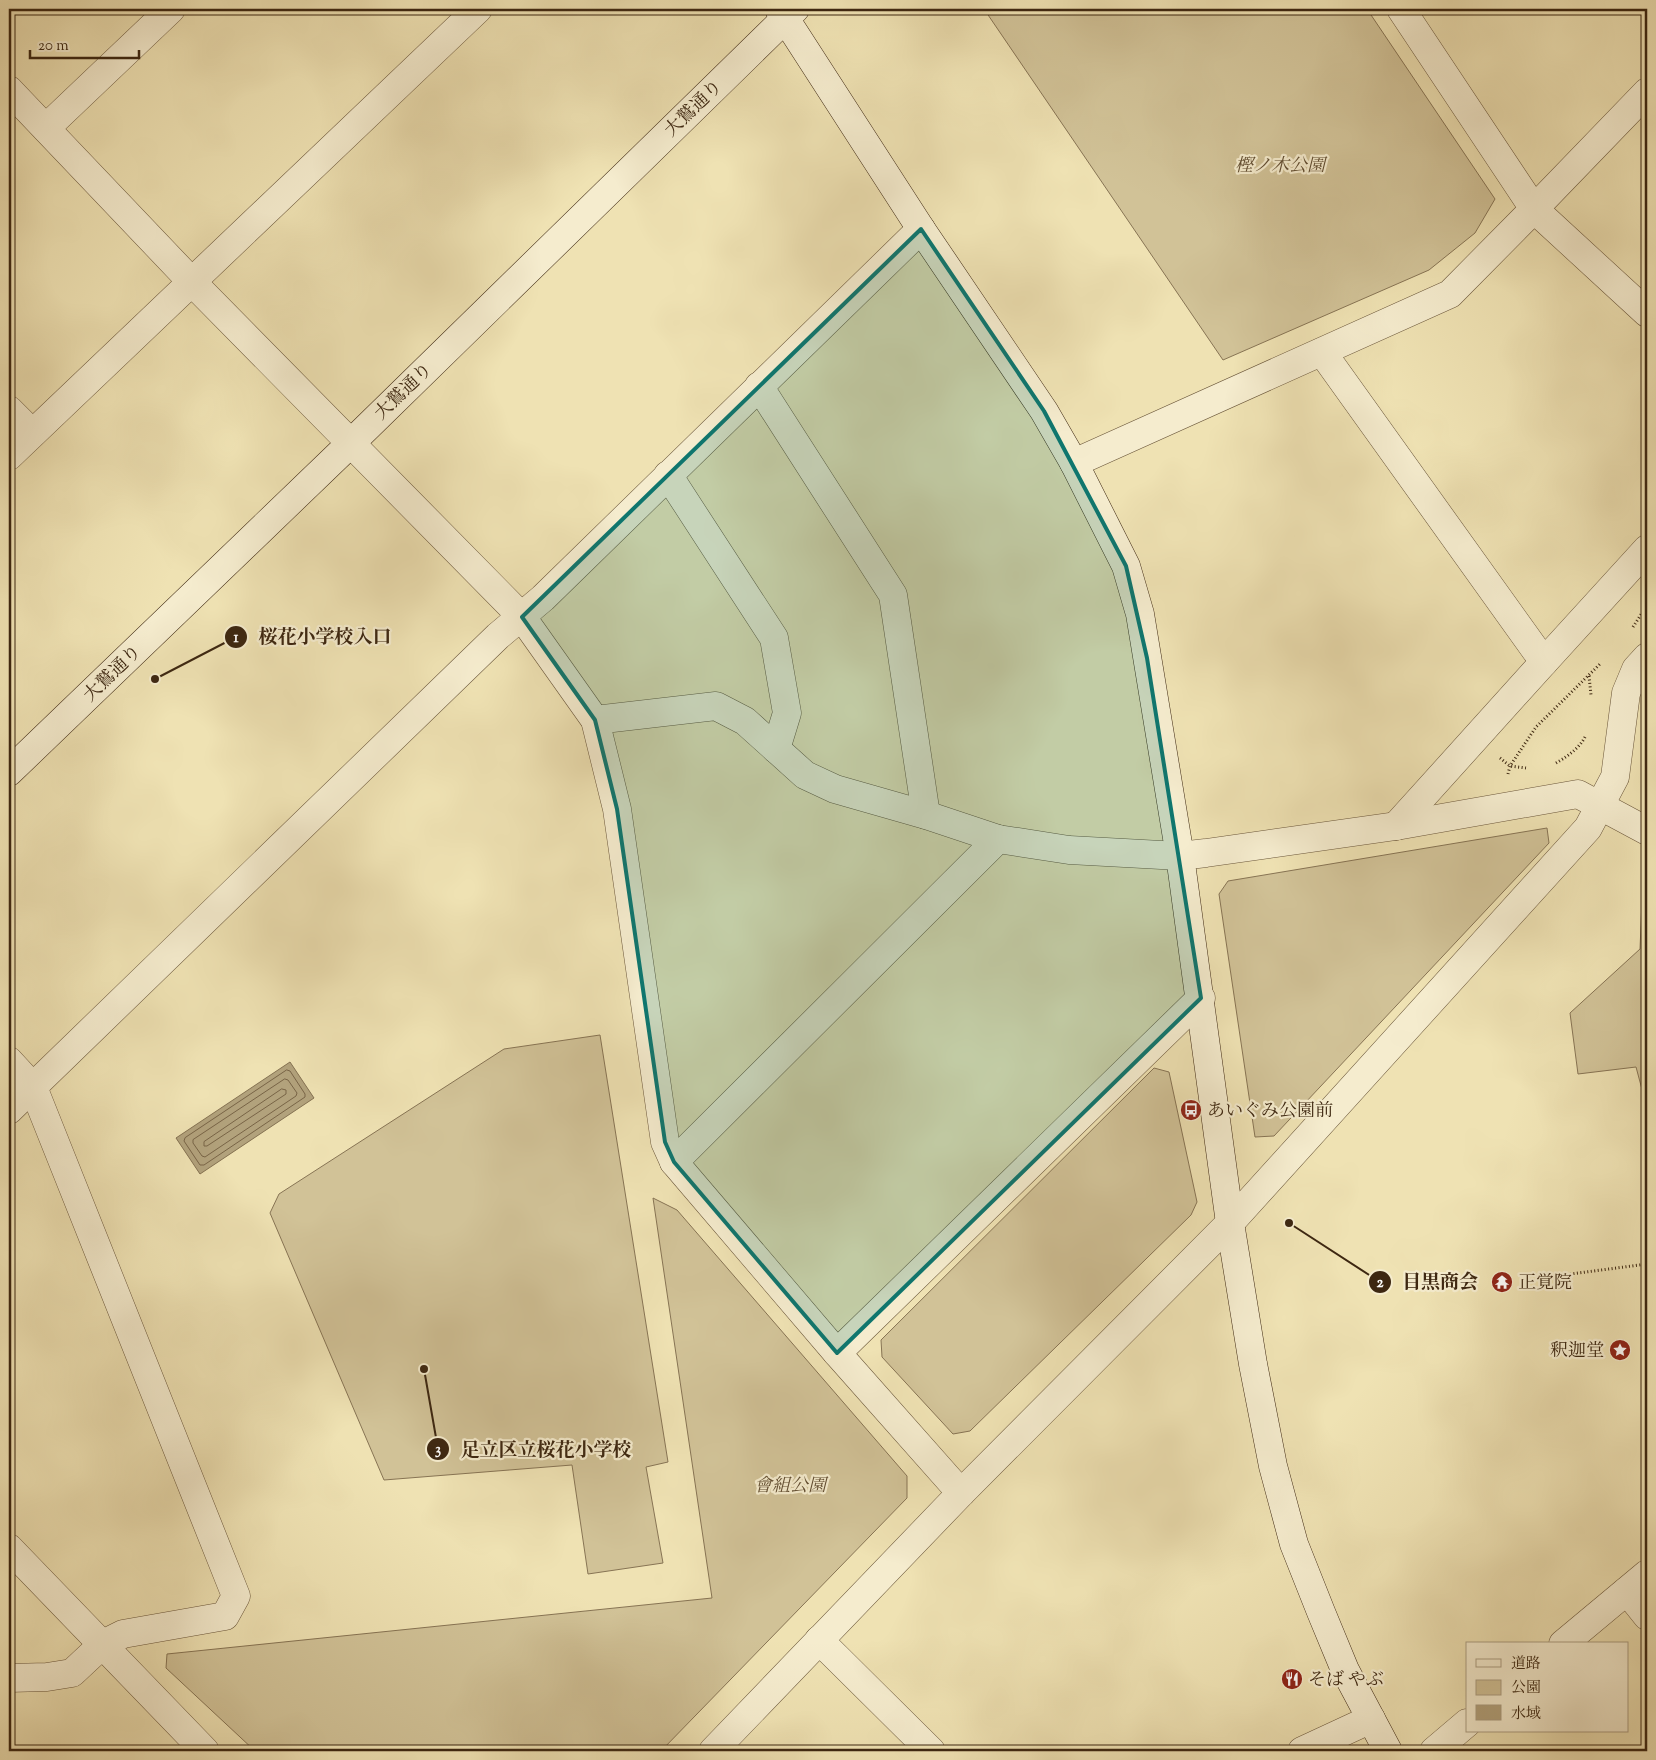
<svg xmlns="http://www.w3.org/2000/svg" width="1656" height="1760" font-family="'Sorts Mill Goudy','Noto Serif JP',serif">
<style>
.green{fill:#d1c297;stroke:#877454}
.water{fill:#b2a27c;stroke:#837151}
.lines{fill:none;stroke-linecap:round;stroke-linejoin:round}
.shore{stroke:#786446;stroke-width:1}
.street-casing{stroke:#6a563a;stroke-width:29}
.secondary-casing{stroke:#3d2711;stroke-width:29}
.path{stroke:#3d2711;stroke-width:3;stroke-dasharray:1 2.5;stroke-linecap:butt}
.street{stroke:#f5ecce;stroke-width:28}
.secondary{stroke:#f5ecce;stroke-width:28}
.marked{fill:#0f766e;fill-opacity:0.2;stroke:#0f766e;stroke-width:4;stroke-linejoin:round}
.labels{text-anchor:middle;stroke-width:4.5;stroke-linejoin:round;paint-order:stroke}
.street-label{font-size:18px;fill:#3d2711;stroke:#f5ecce}
.park-label{font-size:18px;font-style:italic;fill:#624e32;stroke:#f5ecce}
.poi-label{font-size:18px;fill:#3d2711;stroke:#f5ecce;text-anchor:start}
.leader{fill:none;stroke:#3d2711;stroke-width:2}
.callout-dot{fill:#3d2711;stroke:#f5ecce;stroke-width:2}
.mark-label{font-size:15px;text-anchor:middle;font-weight:bold;fill:#fff}
.callout-label{font-size:19px;text-anchor:middle;font-weight:bold;fill:#3d2711;stroke:#f5ecce;stroke-width:4.5;stroke-linejoin:round;paint-order:stroke}
</style>
<rect width="100%" height="100%" fill="#efe2b3"/>
<filter id="stains"><feTurbulence type="fractalNoise" baseFrequency=".004" numOctaves="4"/><feColorMatrix values="0 0 0 0 .2 0 0 0 0 .09 0 0 0 0 .02 0 0 0 .5 -.17"/></filter>
<radialGradient id="worn" r=".72"><stop offset=".6" stop-color="#630" stop-opacity="0"/><stop offset="1" stop-color="#630" stop-opacity=".3"/></radialGradient>
<g class="green">
<path d="M 984,9 L 1367,9 L 1495,199 L 1475,233 L 1429,270 L 1223,360 Z"/>
<path d="M 1547,828 L 1549,843 L 1274,1136 L 1255,1137 L 1219,894 L 1228,881 Z"/>
<path d="M 1644,852 L 1647,854 L 1647,1108 L 1636,1067 L 1578,1074 L 1570,1013 L 1640,949 Z"/>
<path d="M 600,1035 L 668,1462 L 646,1467 L 663,1563 L 588,1574 L 572,1465 L 384,1480 L 270,1213 L 279,1194 L 504,1049 Z"/>
<path d="M 1154,1068 L 1169,1072 L 1197,1202 L 1191,1215 L 970,1431 L 953,1434 L 882,1357 L 881,1340 Z"/>
<path d="M 653,1198 L 677,1210 L 907,1476 L 907,1498 L 661,1751 L 255,1751 L 166,1668 L 167,1654 L 712,1598 Z"/>
</g>
<path class="water" d="M 290,1062 L 314,1098 L 200,1174 L 176,1138 Z"/>
<g class="lines">
<g class="shore">
<path d="M 287,1070 L 290,1071 L 305,1094 L 305,1097 L 204,1165 L 200,1165 L 184,1141 L 185,1138 Z"/>
<path d="M 285,1079 L 288,1080 L 297,1093 L 296,1096 L 205,1157 L 202,1156 L 193,1143 L 193,1140 Z"/>
<path d="M 282,1089 L 286,1090 L 286,1094 L 207,1146 L 204,1146 L 204,1142 Z"/>
</g>
<g class="street-casing">
<g id="street">
<path d="M 1401,9 L 1534,209 L 1647,313"/>
<path d="M 9,90 L 191,281 L 522,617 L 595,720 L 617,809 L 665,1142 L 674,1162 L 837,1353 L 961,1493"/>
<path d="M 46,128 L 171,9"/>
<path d="M 1322,352 L 1544,662"/>
<path d="M 759,386 L 893,595 L 926,815"/>
<path d="M 9,410 L 32,433"/>
<path d="M 9,456 L 478,9"/>
<path d="M 1074,463 L 1450,294 L 1534,209 L 1647,92"/>
<path d="M 668,475 L 774,638 L 787,713 L 776,749"/>
<path d="M 595,720 L 716,706 L 745,721 L 805,775 L 835,789 L 926,815 L 998,839 L 1069,850 L 1180,856 L 1206,853 L 1396,826 L 1578,794 L 1647,831"/>
<path d="M 1396,826 L 1544,662 L 1647,549"/>
<path d="M 9,1061 L 33,1087 L 236,1596 L 225,1616 L 123,1634 L 103,1644 L 72,1673 L 47,1677 L 9,1678"/>
<path d="M 9,1110 L 498,636 L 543,598 L 921,229"/>
<path d="M 674,1162 L 998,839"/>
<path d="M 837,1353 L 1201,998"/>
<path d="M 9,1548 L 205,1751"/>
<path d="M 1627,1591 L 1647,1616"/>
<path d="M 819,1640 L 931,1751"/>
<path d="M 1563,1644 L 1647,1574"/>
<path d="M 713,1751 L 961,1493 L 1230,1223 L 1588,828 L 1615,777 L 1626,693 L 1636,669 L 1647,657"/>
<path d="M 1302,1751 L 1371,1719"/>
<path d="M 1434,1751 L 1467,1723"/>
</g>
</g>
<g class="secondary-casing">
<g id="secondary">
<path d="M 779,9 L 921,229 L 1044,411 L 1074,463 L 1126,566 L 1140,614 L 1180,856 L 1230,1223 L 1253,1364 L 1273,1466 L 1294,1544 L 1321,1612 L 1345,1670 L 1388,1751"/>
<path d="M 9,772 L 352,442 L 795,9"/>
</g>
</g>
<g class="path">
<path d="M 1633,627 L 1647,605"/>
<path d="M 1589,676 L 1591,695"/>
<path d="M 1500,758 L 1510,766 L 1526,768"/>
<path d="M 1556,763 C 1568,756 1580,748 1586,735"/>
<path d="M 1508,774 L 1510,766 L 1536,727 L 1601,663"/>
<path d="M 1563,1275 L 1647,1264"/>
</g>
<use href="#street" class="street"/>
<use href="#secondary" class="secondary"/>
</g>
<path class="marked" d="M 921,229 L 1044,411 L 1126,566 L 1147,658 L 1201,998 L 837,1353 L 674,1162 L 665,1142 L 617,809 L 595,720 L 522,617 Z"/>
<defs>
<g id="bus-disc" transform="scale(1.125)"><circle r="9.5" fill="#8f2418" stroke="#f5ecce"/><path d="M-5-6H5V4H4V6H2V4H-2V6H-4V4H-5ZM-3.5-4V0h7V-4ZM-3.5 1.2v1.5H-2V1.2ZM2 1.2v1.5H3.5V1.2Z" fill="#fff"/></g>
<g id="temple-disc" transform="scale(1.125)"><circle r="9.5" fill="#8f2418" stroke="#f5ecce"/><path d="M0-6L5-2H3V0L6.5 2.5H4V6H1.5V3h-3V6H-4V2.5H-6.5L-3 0V-2H-5Z" fill="#fff"/></g>
<g id="sight-disc" transform="scale(1.125)"><circle r="9.5" fill="#8f2418" stroke="#f5ecce"/><path d="M0-6L1.8-2.2L6-1.7L2.9 1.2L3.7 5.4L0 3.3L-3.7 5.4L-2.9 1.2L-6-1.7L-1.8-2.2Z" fill="#fff"/></g>
<g id="restaurant-disc" transform="scale(1.125)"><circle r="9.5" fill="#8f2418" stroke="#f5ecce"/><path d="M-5-6h1v4h1v-4h1v4h1v-4h1v5L-1.5 .5V6h-2V.5L-5-1ZM5-6V6H3V1.5H1.5Q1.5-4 5-6Z" fill="#fff"/></g>
</defs>
<g fill-rule="evenodd">
<use href="#bus-disc" x="1191" y="1110"/>
<use href="#temple-disc" x="1502" y="1282"/>
<use href="#sight-disc" x="1620" y="1350"/>
<use href="#restaurant-disc" x="1292" y="1679"/>
</g>
<g class="labels">
<g class="street-label">
<text transform="translate(693 108) rotate(-44)" y="6">大鷲通り</text>
<text transform="translate(403 391) rotate(-44)" y="6">大鷲通り</text>
<text transform="translate(112 673) rotate(-44)" y="6">大鷲通り</text>
</g>
<g class="park-label">
<text x="1280" y="171">樫ノ木公園</text>
<text x="790" y="1491">會組公園</text>
</g>
<g class="poi-label">
<text x="1207" y="1116">あいぐみ公園前</text>
<text x="1518" y="1288">正覚院</text>
<text x="1604" y="1356" text-anchor="end">釈迦堂</text>
<text x="1308" y="1685">そば やぶ</text>
</g>
</g>
<path class="leader" d="M155 679L236 637M1289 1223L1380 1282M424 1369L438 1449"/>
<g class="callout-dot">
<circle cx="155" cy="679" r="5"/>
<circle cx="1289" cy="1223" r="5"/>
<circle cx="424" cy="1369" r="5"/>
<circle cx="236" cy="637" r="12"/>
<circle cx="1380" cy="1282" r="12"/>
<circle cx="438" cy="1449" r="12"/>
</g>
<g class="mark-label">
<text x="236" y="642">1</text>
<text x="1380" y="1287">2</text>
<text x="438" y="1454">3</text>
</g>
<g class="callout-label">
<text x="325" y="643">桜花小学校入口</text>
<text x="1440" y="1288">目黒商会</text>
<text x="546" y="1456">足立区立桜花小学校</text>
</g>
<rect width="1656" height="1760" fill="none" stroke="#efe2b3" stroke-width="30"/>
<rect x="10" y="10" width="1636" height="1740" fill="none" stroke="#3d2711" stroke-width="2.5"/>
<rect x="15" y="15" width="1626" height="1730" fill="none" stroke="#3d2711"/>
<rect x="1466" y="1642" width="162" height="90" fill="#f5ecce" stroke="#ab9d82"/>
<rect x="1476" y="1659" width="25" height="8" fill="#f5ecce" stroke="#ab9d82"/>
<text x="1511" y="1668" font-size="15" fill="#3d2711">道路</text>
<rect x="1476" y="1680" width="25" height="15" fill="#d1c297" stroke="#ab9d82"/>
<text x="1511" y="1692" font-size="15" fill="#3d2711">公園</text>
<rect x="1476" y="1705" width="25" height="15" fill="#b2a27c" stroke="#ab9d82"/>
<text x="1511" y="1718" font-size="15" fill="#3d2711">水域</text>
<path d="M30 50v8h109v-8" fill="none" stroke="#3d2711" stroke-width="2.5"/>
<text x="38" y="50" font-size="15" fill="#3d2711" stroke="#f5ecce" stroke-width="4" paint-order="stroke">20 m</text>
<rect width="100%" height="100%" filter="url(#stains)"/>
<rect width="100%" height="100%" fill="url(#worn)"/>
</svg>
